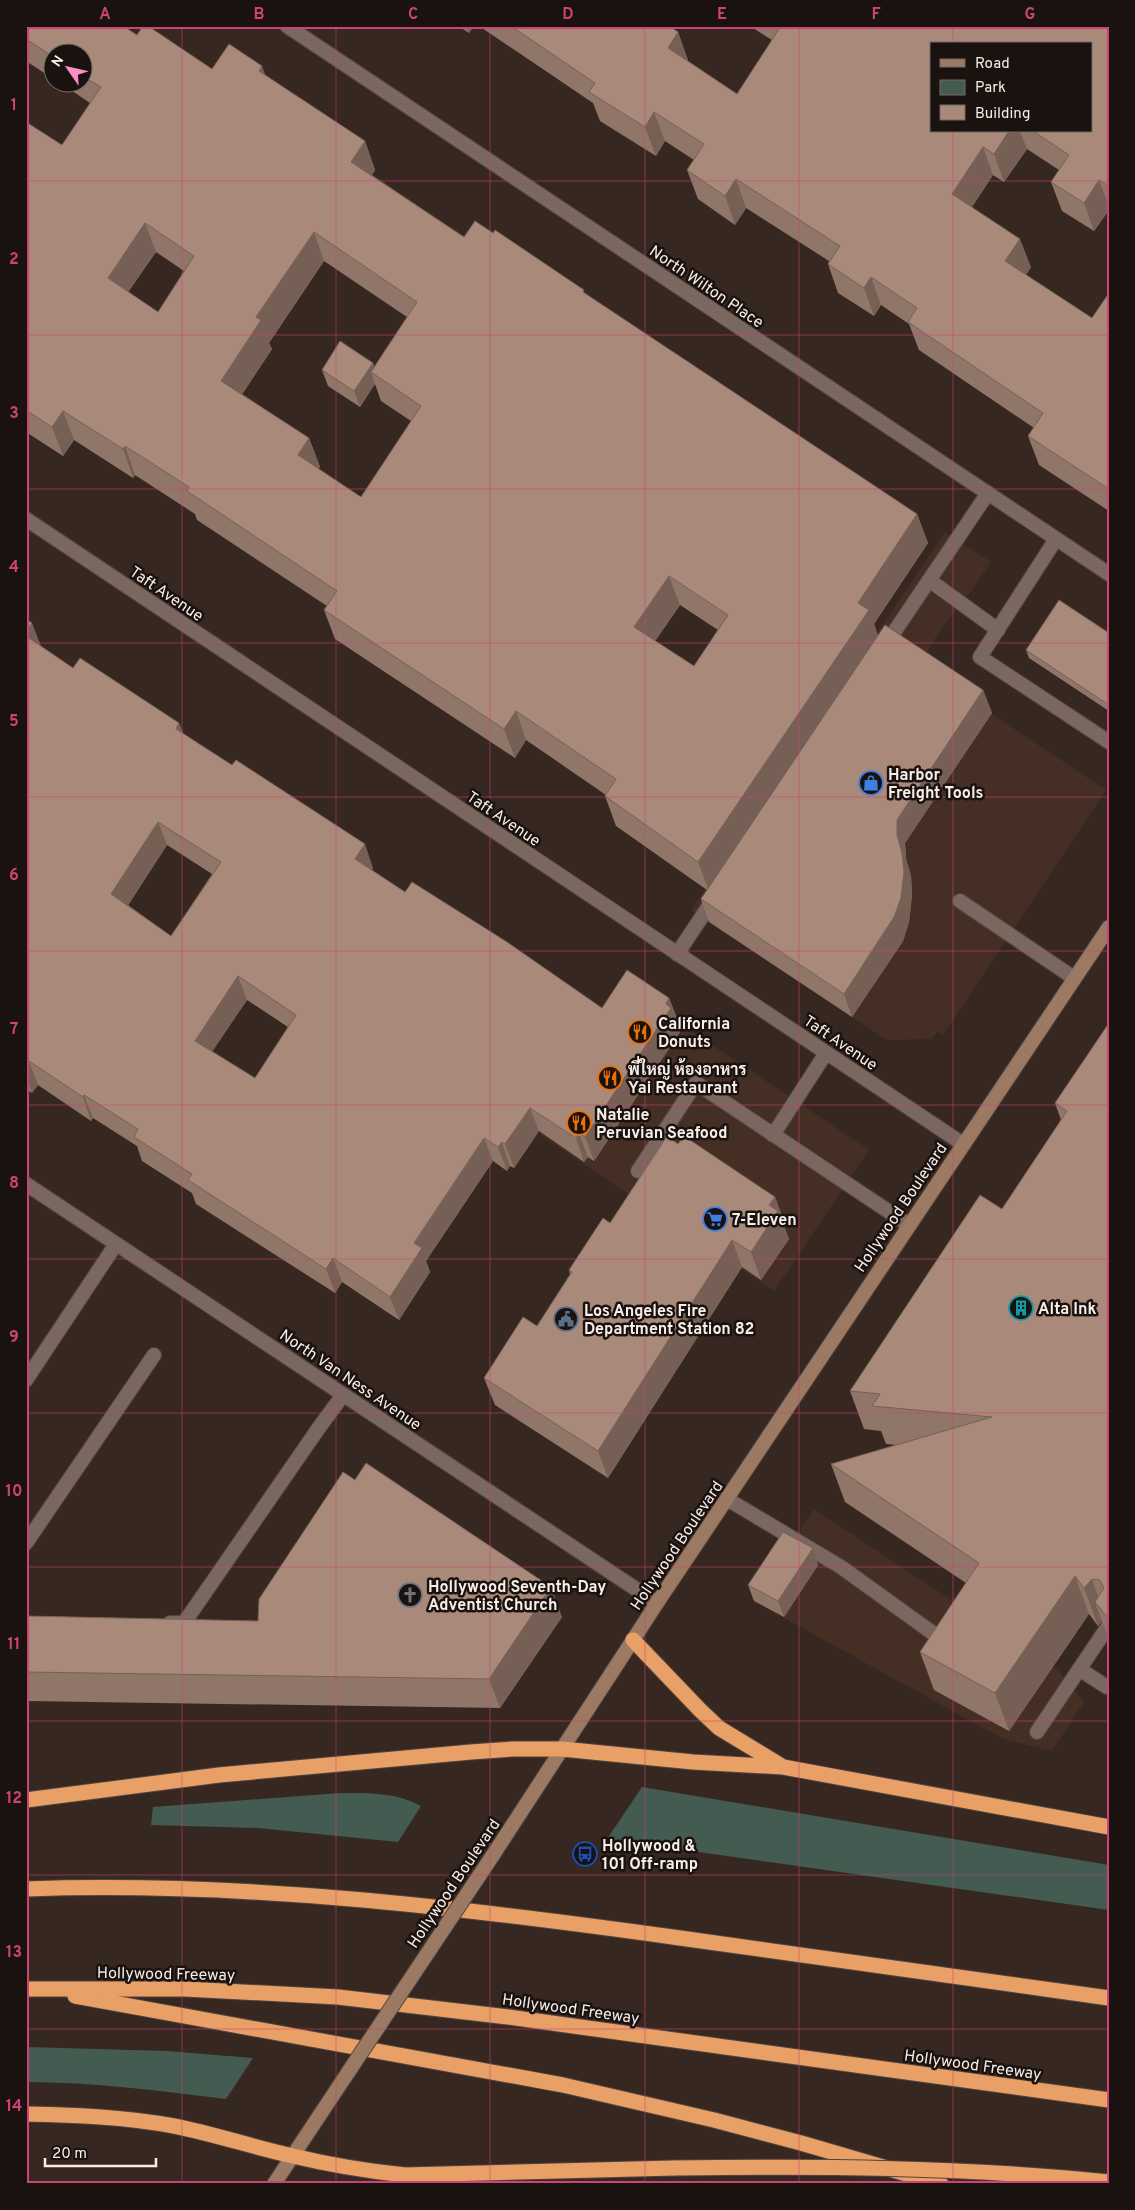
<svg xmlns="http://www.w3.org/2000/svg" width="1135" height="2210" font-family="Overpass,Sarabun,sans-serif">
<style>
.built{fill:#452f25}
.green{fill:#435b50}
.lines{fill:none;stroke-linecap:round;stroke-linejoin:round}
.service-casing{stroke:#52453f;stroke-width:16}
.minor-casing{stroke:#52453f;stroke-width:16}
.tertiary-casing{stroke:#52453f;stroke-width:16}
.secondary-casing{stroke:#52453f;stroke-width:16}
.motorway-casing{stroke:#52453f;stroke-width:17}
.service{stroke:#7a6860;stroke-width:14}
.minor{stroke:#7a6860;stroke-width:14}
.tertiary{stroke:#7a6860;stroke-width:14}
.secondary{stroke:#9b7962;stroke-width:14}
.motorway{stroke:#e9a067;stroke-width:15}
.secondary-bridge-casing{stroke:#52453f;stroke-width:16;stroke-linecap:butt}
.motorway-bridge-casing{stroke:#52453f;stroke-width:17;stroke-linecap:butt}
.secondary-bridge{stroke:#9b7962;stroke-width:14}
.motorway-bridge{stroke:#e9a067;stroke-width:15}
.wall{fill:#907669;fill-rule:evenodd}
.shaded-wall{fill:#766055}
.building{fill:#a8897a;stroke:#766055;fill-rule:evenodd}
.grid{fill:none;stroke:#cd4377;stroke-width:1;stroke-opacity:0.55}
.labels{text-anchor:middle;stroke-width:5;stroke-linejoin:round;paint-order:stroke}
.street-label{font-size:16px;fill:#f8ede8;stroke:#19120f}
.poi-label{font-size:16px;font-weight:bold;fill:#f8ede8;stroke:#19120f;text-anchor:start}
.neatline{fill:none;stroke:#cd4377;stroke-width:2}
.grid-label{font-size:16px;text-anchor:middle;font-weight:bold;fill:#cd4377}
</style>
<rect width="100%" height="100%" fill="#372721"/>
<g class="built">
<path d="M 945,532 L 991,562 L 972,590 L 943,626 L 918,665 L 1106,790 L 943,1035 L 937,1032 L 932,1039 L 887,1040 L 691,910 Z"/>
<path d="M 636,994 L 869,1150 L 774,1291 L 541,1135 Z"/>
<path d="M 814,1509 L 1059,1671 L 1084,1702 L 1052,1751 L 1003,1739 L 754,1601 Z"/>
</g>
<g class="green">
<path d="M 642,1787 L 1109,1865 L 1109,1910 L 607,1839 Z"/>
<path d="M 340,1793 C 368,1793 396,1792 421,1806 L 398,1842 L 258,1828 L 151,1825 L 153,1807 Z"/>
<path d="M 26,2047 L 167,2051 L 253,2058 L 226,2099 C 160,2091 93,2082 26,2082 Z"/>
</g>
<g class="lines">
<g class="service-casing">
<g id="service">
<path d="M 1056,539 L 980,657 L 1109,742"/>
<path d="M 929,580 L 998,630"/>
<path d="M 884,647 L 988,493"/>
<path d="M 960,901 L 1074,978"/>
<path d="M 677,954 L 715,897"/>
<path d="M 773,1135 L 826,1053"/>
<path d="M 638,1171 L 696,1083 L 909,1225"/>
<path d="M 727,1499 L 841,1567 L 948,1644"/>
<path d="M 26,1543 L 154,1355"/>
<path d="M 170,1623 L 184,1623 L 318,1429 L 343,1395"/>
<path d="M 1079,1669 L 1107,1687"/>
<path d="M 1037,1732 L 1109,1625"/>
</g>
</g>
<g class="minor-casing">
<g id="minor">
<path d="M 26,519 L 963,1144"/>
<path d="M 26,1184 L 657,1603"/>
<path d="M 26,1380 L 116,1244"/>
</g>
</g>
<g class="tertiary-casing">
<path id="tertiary" d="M 287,26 L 1109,574"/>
</g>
<g class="secondary-casing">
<g id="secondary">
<path d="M 495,1852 L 657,1603 L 1109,927"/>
<path d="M 274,2184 L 349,2071"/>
</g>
</g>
<g class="motorway-casing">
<g id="motorway">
<path d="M 633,1640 L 700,1710 L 719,1728 L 780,1765"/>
<path d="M 26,1800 L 219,1775 L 471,1752 L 512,1749 L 562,1749 L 693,1762 L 783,1767 L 1109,1827"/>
<path d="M 26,1889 C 246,1881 464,1908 680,1938 C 823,1958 966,1978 1109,1998"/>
<path d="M 26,1989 L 185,1989 L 338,1997 L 508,2017 L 1109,2100"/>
<path d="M 75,1996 L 563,2085 L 714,2120 L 801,2143 L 941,2184"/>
<path d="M 26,2114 C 76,2115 125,2117 174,2126 C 214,2134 253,2147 293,2156 C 330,2165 367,2171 405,2175 L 674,2168"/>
</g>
</g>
<use href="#service" class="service"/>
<use href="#minor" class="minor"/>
<use href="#tertiary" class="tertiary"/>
<use href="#secondary" class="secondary"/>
<use href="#motorway" class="motorway"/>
<g class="secondary-bridge-casing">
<path id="secondary-bridge" d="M 349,2071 L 495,1852"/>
</g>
<g class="motorway-bridge-casing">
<path id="motorway-bridge" d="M 674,2168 C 820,2166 964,2167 1109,2182"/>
</g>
<use href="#secondary-bridge" class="secondary-bridge"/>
<use href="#motorway-bridge" class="motorway-bridge"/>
</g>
<g class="wall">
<path d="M 26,26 L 137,35 L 212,69 L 265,75 L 365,141 L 375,170 L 372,175 L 464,237 L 586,295 L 917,514 L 928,543 L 874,624 L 878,636 L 983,690 L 992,713 L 905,843 L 906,859 L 911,876 L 912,895 L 909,922 L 903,941 L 852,1017 L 709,922 L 701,899 L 707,890 L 616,826 L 605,796 L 606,795 L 526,740 L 515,758 L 335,639 L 324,610 L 327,606 L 197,520 L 195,514 L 135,475 L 133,478 L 74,440 L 63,456 L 26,432 L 26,122 L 62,145 L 90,103 L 59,82 L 82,82 L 82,52 L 52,52 L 52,78 L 26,61 ZM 156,252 L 184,271 L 158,312 L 128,292 ZM 324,261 L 407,317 L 374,367 L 373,363 L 322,370 L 328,386 L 360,407 L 375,384 L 381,401 L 411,421 L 361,497 L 318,469 L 320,467 L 309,438 L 242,394 L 272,349 L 269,343 ZM 680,605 L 718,630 L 694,666 L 655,641 Z"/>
<path d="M 458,26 L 474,26 L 469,33 Z"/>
<path d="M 479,26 L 626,26 L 629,29 L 678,32 L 688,61 L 737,94 L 772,40 L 750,26 L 1109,26 L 1109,210 L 1094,231 L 1062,211 L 1051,182 L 1059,170 L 1027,149 L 1004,182 L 993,175 L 972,207 L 1031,267 L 1026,275 L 1092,318 L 1109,293 L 1109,511 L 1039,465 L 1028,436 L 1034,428 L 919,350 L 909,324 L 881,305 L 874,316 L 838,293 L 828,264 L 829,261 L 746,208 L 735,225 L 698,199 L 687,170 L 694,160 L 665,141 L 656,156 L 600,121 L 593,103 ZM 1091,44 L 1091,131 L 931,131 Z"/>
<path d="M 26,619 L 41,646 L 73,668 L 179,723 L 183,733 L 373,868 L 372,870 L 405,892 L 602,1008 L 669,998 L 678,1021 L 677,1023 L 680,1032 L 594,1161 L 588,1157 L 584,1162 L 539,1131 L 514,1168 L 510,1166 L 507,1171 L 493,1161 L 426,1261 L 430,1272 L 399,1320 L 342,1282 L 335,1293 L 196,1204 L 192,1193 L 142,1161 L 137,1146 L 93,1118 L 91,1121 L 38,1085 L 32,1093 L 26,1089 ZM 167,845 L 212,874 L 171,936 L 128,905 ZM 247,1000 L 288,1027 L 255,1078 L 212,1051 Z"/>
<path d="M 1109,633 L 1109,711 L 1029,658 L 1026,650 Z"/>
<path d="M 1109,1023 L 1109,1639 L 1102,1621 L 1098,1626 L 1089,1614 L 1009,1731 L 934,1690 L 920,1652 L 966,1583 L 845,1502 L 831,1464 L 897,1445 L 886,1444 L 881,1431 L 864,1429 L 850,1391 L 1002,1209 L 1061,1120 L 1055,1103 Z"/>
<path d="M 775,1197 L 785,1224 L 784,1226 L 789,1239 L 761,1280 L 742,1267 L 608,1478 L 495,1405 L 484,1378 L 537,1326 L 570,1274 L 569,1270 L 610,1223 Z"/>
<path d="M 813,1548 L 818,1565 L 784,1617 L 754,1601 L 748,1585 Z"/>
<path d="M 26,1616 L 258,1621 L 562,1617 L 500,1708 L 26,1701 Z"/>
</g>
<g class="shaded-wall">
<path d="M 466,26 L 474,26 L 469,33 Z"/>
<path d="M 678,32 L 688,60 L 678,77 L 668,48 Z"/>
<path d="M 262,66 L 273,95 L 259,71 Z"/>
<path d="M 654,112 L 665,141 L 656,156 L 645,127 Z"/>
<path d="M 1009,131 L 1020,131 L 1027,149 L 1004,182 L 994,154 Z"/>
<path d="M 365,141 L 375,170 L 362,191 L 351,162 Z"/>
<path d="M 983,147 L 993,175 L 962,222 L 952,194 Z"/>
<path d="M 736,179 L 746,208 L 735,225 L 725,196 Z"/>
<path d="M 1099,180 L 1109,206 L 1109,210 L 1094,231 L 1084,203 Z"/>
<path d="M 145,223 L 156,252 L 118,307 L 108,278 Z"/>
<path d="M 314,232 L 324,261 L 269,343 L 272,349 L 232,410 L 221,381 L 256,317 Z"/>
<path d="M 1020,239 L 1031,267 L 1016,290 L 1005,261 Z"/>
<path d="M 871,277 L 881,305 L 874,316 L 864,288 Z"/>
<path d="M 373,363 L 378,376 L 371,372 L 375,384 L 360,407 L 354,391 Z"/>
<path d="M 63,411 L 74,440 L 63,456 L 52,427 Z"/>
<path d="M 309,438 L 320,467 L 308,484 L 298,455 Z"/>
<path d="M 125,446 L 135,475 L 133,478 L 123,449 Z"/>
<path d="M 917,514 L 928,543 L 874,624 L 879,639 L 709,891 L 698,862 L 858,603 Z"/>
<path d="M 669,576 L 680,605 L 645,656 L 634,627 Z"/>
<path d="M 32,623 L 41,646 L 26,640 L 26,632 Z"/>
<path d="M 983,690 L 992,713 L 905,843 L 906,859 L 911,876 L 912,895 L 909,922 L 903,941 L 852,1017 L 844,994 L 897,835 L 897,820 Z"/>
<path d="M 516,711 L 526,740 L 515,758 L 504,729 Z"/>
<path d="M 179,723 L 188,747 L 176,729 Z"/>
<path d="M 158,822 L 167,845 L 120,918 L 111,894 Z"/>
<path d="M 365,844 L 373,868 L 363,882 L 355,859 Z"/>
<path d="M 238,976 L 247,1000 L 204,1064 L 195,1041 Z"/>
<path d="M 669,998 L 678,1021 L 677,1023 L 680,1032 L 594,1161 L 585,1137 Z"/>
<path d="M 29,1061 L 38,1085 L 32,1093 L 26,1076 L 26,1066 Z"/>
<path d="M 84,1095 L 93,1118 L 91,1121 L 83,1097 Z"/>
<path d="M 530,1108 L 539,1131 L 514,1168 L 505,1144 Z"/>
<path d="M 579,1133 L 588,1157 L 584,1162 L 576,1138 Z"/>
<path d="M 484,1138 L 493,1161 L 426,1261 L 430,1272 L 399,1320 L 390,1297 L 414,1243 Z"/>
<path d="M 502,1142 L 510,1166 L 507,1171 L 498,1147 Z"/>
<path d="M 775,1197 L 785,1224 L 784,1226 L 789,1239 L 761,1280 L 751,1252 L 769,1205 Z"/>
<path d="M 732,1240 L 742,1267 L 608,1478 L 598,1451 Z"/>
<path d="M 333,1258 L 342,1282 L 335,1293 L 326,1269 Z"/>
<path d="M 813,1548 L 818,1565 L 784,1617 L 778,1601 Z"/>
<path d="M 1075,1576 L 1089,1614 L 1009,1731 L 995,1693 Z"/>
<path d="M 1092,1579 L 1104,1614 L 1095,1602 L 1102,1621 L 1098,1626 L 1084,1588 Z"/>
<path d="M 551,1587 L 562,1617 L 500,1708 L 489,1679 Z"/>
</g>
<g class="building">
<path d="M 26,26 L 123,26 L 137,35 L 143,26 L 148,26 L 212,69 L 229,44 L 262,66 L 259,71 L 365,141 L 351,162 L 464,237 L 475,221 L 493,233 L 495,230 L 584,290 L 583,292 L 917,514 L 858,603 L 869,610 L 698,862 L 605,796 L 616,779 L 516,711 L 504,729 L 324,610 L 337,591 L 187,491 L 189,487 L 125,446 L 123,449 L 63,411 L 52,427 L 26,410 L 26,122 L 62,145 L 101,87 L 82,76 L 82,52 L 52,52 L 52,56 L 26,39 ZM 145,223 L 194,256 L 158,312 L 108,278 ZM 314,232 L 417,302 L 371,372 L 421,406 L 361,497 L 298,455 L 309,438 L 221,381 L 261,320 L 256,317 ZM 669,576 L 728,615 L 694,666 L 634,627 Z"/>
<path d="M 511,26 L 626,26 L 629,29 L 630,26 L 669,26 L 678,32 L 668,48 L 737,94 L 781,26 L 1109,26 L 1109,186 L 1099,180 L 1084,203 L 1051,182 L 1069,155 L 1033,131 L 1091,131 L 1091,44 L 931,44 L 931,131 L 1009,131 L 994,154 L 983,147 L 952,194 L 1020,239 L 1005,261 L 1092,318 L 1109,293 L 1109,489 L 1028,436 L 1043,413 L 908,322 L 917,308 L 871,277 L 864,288 L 828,264 L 840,246 L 736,179 L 725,196 L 687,170 L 704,144 L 654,112 L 645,127 L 589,92 L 595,83 Z"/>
<path d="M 340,341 L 373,363 L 354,391 L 322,370 Z"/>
<path d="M 1059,600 L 1109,633 L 1109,705 L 1026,650 Z"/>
<path d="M 26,619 L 32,623 L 26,632 Z"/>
<path d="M 885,625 L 983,690 L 897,820 L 897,835 L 902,853 L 904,872 L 901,898 L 894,917 L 844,994 L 701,899 Z"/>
<path d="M 26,636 L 73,668 L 80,658 L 179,723 L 176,729 L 232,765 L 236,760 L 365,844 L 355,859 L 405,892 L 412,882 L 507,942 L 602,1008 L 627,970 L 669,998 L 666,1004 L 671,1008 L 585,1137 L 579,1133 L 576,1138 L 530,1108 L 505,1144 L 502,1142 L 498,1147 L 484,1138 L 414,1243 L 422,1248 L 390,1297 L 333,1258 L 326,1269 L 188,1180 L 192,1174 L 134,1137 L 138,1129 L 84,1095 L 83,1097 L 29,1061 L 26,1066 ZM 158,822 L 221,862 L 171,936 L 111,894 ZM 238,976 L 296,1015 L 255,1078 L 195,1041 Z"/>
<path d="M 1109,1023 L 1109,1619 L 1095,1602 L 1104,1588 L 1100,1580 L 1092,1579 L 1084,1588 L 1075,1576 L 995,1693 L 920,1652 L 979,1563 L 831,1464 L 992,1417 L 872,1406 L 880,1394 L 850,1391 L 980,1195 L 1002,1209 L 1067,1111 L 1055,1103 Z"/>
<path d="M 667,1136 L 678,1144 L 684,1136 L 775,1197 L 769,1205 L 778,1211 L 751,1252 L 732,1240 L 598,1451 L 484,1378 L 523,1317 L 537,1326 L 572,1272 L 569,1270 L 603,1218 L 610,1223 Z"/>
<path d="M 366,1463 L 551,1587 L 489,1679 L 26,1672 L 26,1616 L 258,1621 L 259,1599 L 343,1472 L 355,1480 Z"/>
<path d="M 783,1532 L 813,1548 L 778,1601 L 748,1585 Z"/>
</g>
<path class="grid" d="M 182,26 L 182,2184M 336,26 L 336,2184M 490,26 L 490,2184M 645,26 L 645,2184M 799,26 L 799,2184M 953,26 L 953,44M 953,131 L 953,2184M 26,181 L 1109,181M 26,335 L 1109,335M 26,489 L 1109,489M 26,643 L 1109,643M 26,797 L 1109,797M 26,951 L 1109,951M 26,1105 L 1109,1105M 26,1259 L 1109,1259M 26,1413 L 1109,1413M 26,1567 L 1109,1567M 26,1721 L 1109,1721M 26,1875 L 1109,1875M 26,2029 L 1109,2029"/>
<defs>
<g id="shop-ring" transform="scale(1.25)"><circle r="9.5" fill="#19120f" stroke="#3f7fe0" stroke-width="1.5"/><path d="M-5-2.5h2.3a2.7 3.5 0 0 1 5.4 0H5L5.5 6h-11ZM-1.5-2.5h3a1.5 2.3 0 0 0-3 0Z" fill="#3f7fe0"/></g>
<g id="restaurant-ring" transform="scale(1.25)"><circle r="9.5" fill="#19120f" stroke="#e8710a" stroke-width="1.5"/><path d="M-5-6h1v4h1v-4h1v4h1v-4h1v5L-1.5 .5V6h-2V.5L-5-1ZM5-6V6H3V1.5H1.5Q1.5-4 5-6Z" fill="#e8710a"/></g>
<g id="supermarket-ring" transform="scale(1.25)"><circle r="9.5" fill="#19120f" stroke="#3f7fe0" stroke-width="1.5"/><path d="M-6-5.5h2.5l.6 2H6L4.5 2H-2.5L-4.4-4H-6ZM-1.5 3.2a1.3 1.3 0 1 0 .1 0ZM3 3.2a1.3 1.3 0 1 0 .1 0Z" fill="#3f7fe0"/></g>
<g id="building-ring" transform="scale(1.25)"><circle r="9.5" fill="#19120f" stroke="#0f9aa8" stroke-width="1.5"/><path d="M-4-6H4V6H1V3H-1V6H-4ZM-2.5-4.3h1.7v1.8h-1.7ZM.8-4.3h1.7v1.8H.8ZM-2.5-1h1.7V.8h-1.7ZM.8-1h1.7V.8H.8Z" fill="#0f9aa8"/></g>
<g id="civic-ring" transform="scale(1.25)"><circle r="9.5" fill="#19120f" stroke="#5c6f8a" stroke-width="1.5"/><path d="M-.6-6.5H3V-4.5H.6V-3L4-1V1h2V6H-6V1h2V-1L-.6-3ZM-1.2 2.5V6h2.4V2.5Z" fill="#5c6f8a"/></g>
<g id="church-ring" transform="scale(1.25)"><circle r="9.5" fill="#19120f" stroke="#6b7280" stroke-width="1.5"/><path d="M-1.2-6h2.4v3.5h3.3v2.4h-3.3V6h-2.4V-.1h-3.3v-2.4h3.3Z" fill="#6b7280"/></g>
<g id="bus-ring" transform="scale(1.25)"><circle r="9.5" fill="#19120f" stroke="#1a4fb4" stroke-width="1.5"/><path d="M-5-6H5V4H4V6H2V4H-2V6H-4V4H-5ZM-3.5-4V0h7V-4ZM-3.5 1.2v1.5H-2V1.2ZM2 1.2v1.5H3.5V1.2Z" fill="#1a4fb4"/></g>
</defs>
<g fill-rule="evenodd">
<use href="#shop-ring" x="871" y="783"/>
<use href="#restaurant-ring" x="640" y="1032"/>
<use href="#restaurant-ring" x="610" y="1078"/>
<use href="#restaurant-ring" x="579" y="1123"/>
<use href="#supermarket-ring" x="715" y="1219"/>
<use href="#building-ring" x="1021" y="1308"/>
<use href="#civic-ring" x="566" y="1319"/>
<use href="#church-ring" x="410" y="1595"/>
<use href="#bus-ring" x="585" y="1854"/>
</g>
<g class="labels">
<g class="street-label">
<text transform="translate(707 286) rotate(34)" y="6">North Wilton Place</text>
<text transform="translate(167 593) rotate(34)" y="6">Taft Avenue</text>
<text transform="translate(504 818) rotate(34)" y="6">Taft Avenue</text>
<text transform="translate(841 1042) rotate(34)" y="6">Taft Avenue</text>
<text transform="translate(900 1207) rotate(-56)" y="6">Hollywood Boulevard</text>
<text transform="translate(351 1379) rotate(34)" y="6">North Van Ness Avenue</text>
<text transform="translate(676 1545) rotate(-56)" y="6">Hollywood Boulevard</text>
<text transform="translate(453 1883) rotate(-56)" y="6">Hollywood Boulevard</text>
<text transform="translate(166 1973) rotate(1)" y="6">Hollywood Freeway</text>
<text transform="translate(571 2008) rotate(8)" y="6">Hollywood Freeway</text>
<text transform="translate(973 2064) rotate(8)" y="6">Hollywood Freeway</text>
</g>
<g class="poi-label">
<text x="888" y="780">Harbor<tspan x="888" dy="18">Freight Tools</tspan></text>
<text x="658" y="1029">California<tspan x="658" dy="18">Donuts</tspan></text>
<text x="628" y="1075">พี่ใหญ่ ห้องอาหาร<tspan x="628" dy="18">Yai Restaurant</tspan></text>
<text x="596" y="1120">Natalie<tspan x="596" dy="18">Peruvian Seafood</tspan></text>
<text x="732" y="1225">7-Eleven</text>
<text x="1038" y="1314">Alta Ink</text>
<text x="584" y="1316">Los Angeles Fire<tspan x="584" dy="18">Department Station 82</tspan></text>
<text x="428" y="1592">Hollywood Seventh-Day<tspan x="428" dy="18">Adventist Church</tspan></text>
<text x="602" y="1851">Hollywood &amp;<tspan x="602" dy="18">101 Off-ramp</tspan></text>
</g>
</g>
<rect width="1135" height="2210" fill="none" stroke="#19120f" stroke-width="55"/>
<rect x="930" y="42" width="162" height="90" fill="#19120f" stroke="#726a66"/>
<rect x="940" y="59" width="25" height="8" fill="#9b7962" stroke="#726a66"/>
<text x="975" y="68" font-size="15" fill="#f8ede8">Road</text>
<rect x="940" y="80" width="25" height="15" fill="#435b50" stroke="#726a66"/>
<text x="975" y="92" font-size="15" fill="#f8ede8">Park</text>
<rect x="940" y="105" width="25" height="15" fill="#a8897a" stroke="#726a66"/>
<text x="975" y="118" font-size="15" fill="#f8ede8">Building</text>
<g transform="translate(68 68) rotate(304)"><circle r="24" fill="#19120f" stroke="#726a66"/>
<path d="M0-4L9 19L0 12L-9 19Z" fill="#fc8fc1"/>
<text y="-8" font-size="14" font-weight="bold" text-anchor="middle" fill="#f8ede8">N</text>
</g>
<path d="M45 2158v8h111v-8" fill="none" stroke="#f8ede8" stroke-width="2.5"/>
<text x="52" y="2158" font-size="15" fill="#f8ede8" stroke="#19120f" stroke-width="4" paint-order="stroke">20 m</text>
<rect x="28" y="28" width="1080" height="2154" class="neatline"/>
<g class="grid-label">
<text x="105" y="19">A</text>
<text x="259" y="19">B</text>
<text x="413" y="19">C</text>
<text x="568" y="19">D</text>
<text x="722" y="19">E</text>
<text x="876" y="19">F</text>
<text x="1030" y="19">G</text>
<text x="14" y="110">1</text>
<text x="14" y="264">2</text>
<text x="14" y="418">3</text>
<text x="14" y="572">4</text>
<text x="14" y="726">5</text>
<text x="14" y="880">6</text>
<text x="14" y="1034">7</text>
<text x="14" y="1188">8</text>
<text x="14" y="1342">9</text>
<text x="14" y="1496">10</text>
<text x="14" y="1649">11</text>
<text x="14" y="1803">12</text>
<text x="14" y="1957">13</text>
<text x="14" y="2111">14</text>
</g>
</svg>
